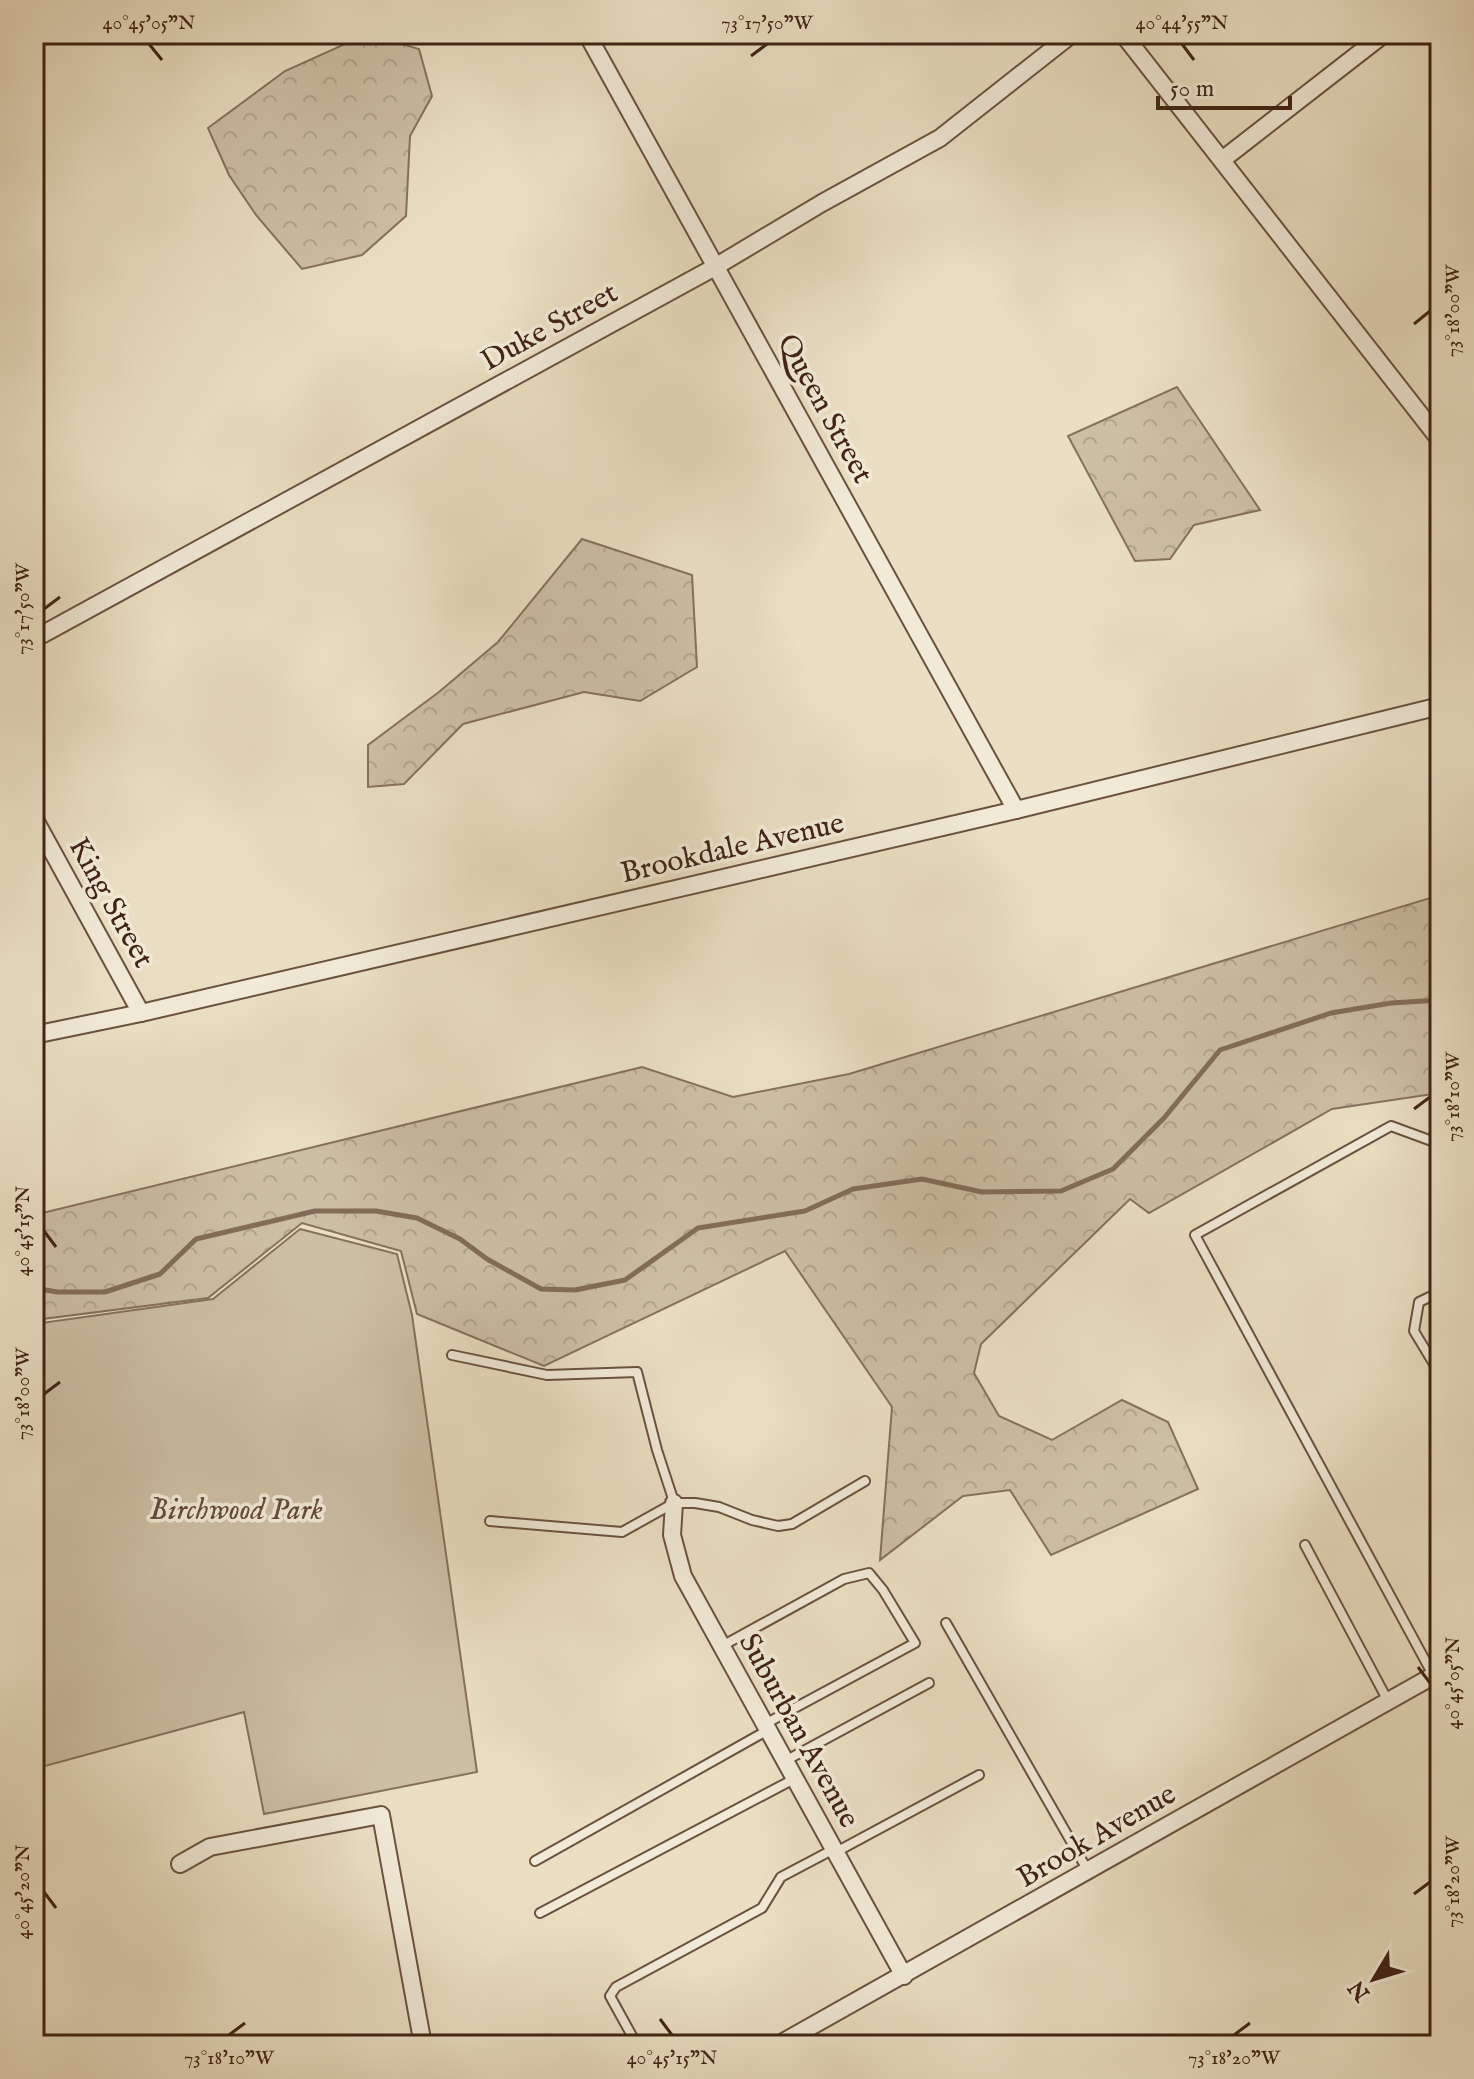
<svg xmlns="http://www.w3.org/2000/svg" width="1474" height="2079" font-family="'IM FELL English',serif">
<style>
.green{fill:#cdbfa4;stroke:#86715c;stroke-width:2}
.forest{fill:url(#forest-crowns);stroke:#86715c;stroke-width:2}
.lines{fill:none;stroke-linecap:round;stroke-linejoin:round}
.stream{stroke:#836d58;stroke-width:5}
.service-casing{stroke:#6a523f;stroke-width:12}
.minor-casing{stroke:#6a523f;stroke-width:20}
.service{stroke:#f1ead7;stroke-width:8}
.minor{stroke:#f1ead7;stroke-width:16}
.ticks{fill:none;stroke:#402313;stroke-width:3}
.labels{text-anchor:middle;stroke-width:7;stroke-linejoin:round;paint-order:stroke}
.street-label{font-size:30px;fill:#402313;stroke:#f1ead7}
.park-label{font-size:30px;font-style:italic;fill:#634a37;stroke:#f1ead7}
.neatline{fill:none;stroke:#402313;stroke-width:3}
.ticks-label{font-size:20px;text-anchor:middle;fill:#402313}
</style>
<defs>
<pattern id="forest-crowns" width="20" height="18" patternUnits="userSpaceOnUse" patternTransform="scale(2)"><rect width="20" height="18" fill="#cdbfa4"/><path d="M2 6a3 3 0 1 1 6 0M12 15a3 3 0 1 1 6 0" fill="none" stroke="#b1a48c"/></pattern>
</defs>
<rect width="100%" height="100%" fill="#eadfc2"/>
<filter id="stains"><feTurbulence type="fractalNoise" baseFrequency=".0025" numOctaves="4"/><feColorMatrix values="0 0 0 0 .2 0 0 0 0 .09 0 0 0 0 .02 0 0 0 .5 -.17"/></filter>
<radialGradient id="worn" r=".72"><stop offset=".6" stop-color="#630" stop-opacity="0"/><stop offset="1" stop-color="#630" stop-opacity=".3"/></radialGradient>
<path class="green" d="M 300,1229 L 397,1254 L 412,1315 L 477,1772 L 264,1814 L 244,1712 L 34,1769 L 34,1324 L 213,1299 Z"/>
<g class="forest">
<path d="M 367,34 L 419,49 L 432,96 L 410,136 L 406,216 L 362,255 L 302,269 L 256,215 L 229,175 L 208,128 L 285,71 Z"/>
<path d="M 1177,387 L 1260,510 L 1194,525 L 1170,559 L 1135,561 L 1068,436 Z"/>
<path d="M 582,539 L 692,575 L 697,667 L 640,701 L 584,692 L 463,724 L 404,784 L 368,787 L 368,745 L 439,692 L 498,642 Z"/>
<path d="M 1440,895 L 1440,1093 L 1332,1109 L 1149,1213 L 1130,1199 L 981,1344 L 974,1373 L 999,1416 L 1052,1440 L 1122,1400 L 1168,1422 L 1198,1489 L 1051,1555 L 1010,1490 L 963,1496 L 880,1560 L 892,1407 L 785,1251 L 544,1366 L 417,1314 L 401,1251 L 302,1223 L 208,1298 L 34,1320 L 34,1215 L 642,1067 L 733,1097 L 849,1074 Z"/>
</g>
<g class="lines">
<path class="stream" d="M 34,1288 L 57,1292 L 105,1292 L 160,1274 L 196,1239 L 315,1211 L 376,1211 L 417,1218 L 460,1239 L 487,1259 L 541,1289 L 575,1290 L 625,1280 L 698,1228 L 805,1211 L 853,1189 L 922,1179 L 982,1192 L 1061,1191 L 1113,1169 L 1164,1118 L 1220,1050 L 1331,1013 L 1391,1003 L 1440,1000"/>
<g class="service-casing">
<g id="service">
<path d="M 1440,1292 L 1419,1302 L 1414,1331 L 1440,1374"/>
<path d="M 452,1355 L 547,1375 L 637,1372 L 657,1450 L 674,1502"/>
<path d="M 490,1521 L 622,1532 L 674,1503 L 695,1503 L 719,1507 L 752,1520 L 778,1526 L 792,1524 L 865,1481"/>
<path d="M 1305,1545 L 1388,1701"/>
<path d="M 946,1623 L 1088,1871"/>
<path d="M 722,1646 L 844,1579 L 869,1573 L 883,1590 L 915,1643 L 765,1724"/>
<path d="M 1433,1675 L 1195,1235 L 1391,1126 L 1440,1144"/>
<path d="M 785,1761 L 929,1683"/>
<path d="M 836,1852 L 979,1775"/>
<path d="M 535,1861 L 768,1730"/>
<path d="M 540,1913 L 794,1779"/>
<path d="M 802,2032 L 809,2045"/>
<path d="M 637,2045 L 610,1996 L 616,1987 L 762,1908 L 781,1877 L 834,1849"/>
</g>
</g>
<g class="minor-casing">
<g id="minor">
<path d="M 587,34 L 1016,810"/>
<path d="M 1123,34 L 1440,440"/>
<path d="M 1222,160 L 1384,34"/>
<path d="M 34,639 L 715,267 L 822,203 L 940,138 L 1072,34"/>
<path d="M 34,818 L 141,1013"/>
<path d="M 34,1035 L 141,1013 L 1016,810 L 1440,706"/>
<path d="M 674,1503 L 672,1535 L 683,1576 L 904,1976"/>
<path d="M 180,1864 L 210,1847 L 381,1815 L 423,2045"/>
<path d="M 778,2045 L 1440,1672"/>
</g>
</g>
<use href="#service" class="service"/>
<use href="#minor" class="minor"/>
</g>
<path class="ticks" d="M 149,44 L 162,60M 1182,44 L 1194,60M 751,56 L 767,44M 1414,324 L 1430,311M 44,609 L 60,597M 1414,1109 L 1430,1097M 44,1231 L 56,1247M 44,1394 L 60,1382M 1418,1667 L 1430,1683M 44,1892 L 56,1908M 1414,1894 L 1430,1882M 660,2019 L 672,2035M 229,2035 L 245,2023M 1234,2035 L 1250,2023"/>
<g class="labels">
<g class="street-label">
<text transform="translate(549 326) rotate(-29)" y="10">Duke Street</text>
<text transform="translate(826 408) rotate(61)" y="10">Queen Street</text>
<text transform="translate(732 847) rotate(-13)" y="10">Brookdale Avenue</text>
<text transform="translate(112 902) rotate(61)" y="10">King Street</text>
<text transform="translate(800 1730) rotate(61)" y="10">Suburban Avenue</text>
<text transform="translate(1096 1835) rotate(-30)" y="10">Brook Avenue</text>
</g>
<g class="park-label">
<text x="236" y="1519">Birchwood Park</text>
</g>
</g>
<rect width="1474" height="2079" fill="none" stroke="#eadfc2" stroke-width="88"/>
<g transform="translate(1374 1979) rotate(232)" stroke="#f1ead7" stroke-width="6" paint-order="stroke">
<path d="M0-6L14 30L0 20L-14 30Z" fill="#402313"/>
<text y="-12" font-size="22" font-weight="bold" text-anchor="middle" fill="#402313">N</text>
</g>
<path d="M1158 96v12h132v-12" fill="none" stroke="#402313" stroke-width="4"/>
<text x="1170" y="96" font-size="24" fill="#402313" stroke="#f1ead7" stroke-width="6" paint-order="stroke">50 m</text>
<rect x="44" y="44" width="1386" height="1991" class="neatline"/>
<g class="ticks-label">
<text x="149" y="29">40°45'05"N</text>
<text x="767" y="29">73°17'50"W</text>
<text x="1182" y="29">40°44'55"N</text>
<text transform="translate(1452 311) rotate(-90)" y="7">73°18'00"W</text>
<text transform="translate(22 609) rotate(-90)" y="7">73°17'50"W</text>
<text transform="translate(1452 1097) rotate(-90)" y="7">73°18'10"W</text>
<text transform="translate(22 1231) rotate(-90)" y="7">40°45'15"N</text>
<text transform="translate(22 1394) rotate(-90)" y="7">73°18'00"W</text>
<text transform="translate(1452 1683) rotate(-90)" y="7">40°45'05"N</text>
<text transform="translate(1452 1882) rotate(-90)" y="7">73°18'20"W</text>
<text transform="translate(22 1892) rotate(-90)" y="7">40°45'20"N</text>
<text x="229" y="2064">73°18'10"W</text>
<text x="672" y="2064">40°45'15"N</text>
<text x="1234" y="2064">73°18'20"W</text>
</g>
<rect width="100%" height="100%" filter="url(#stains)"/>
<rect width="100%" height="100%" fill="url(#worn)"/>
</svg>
